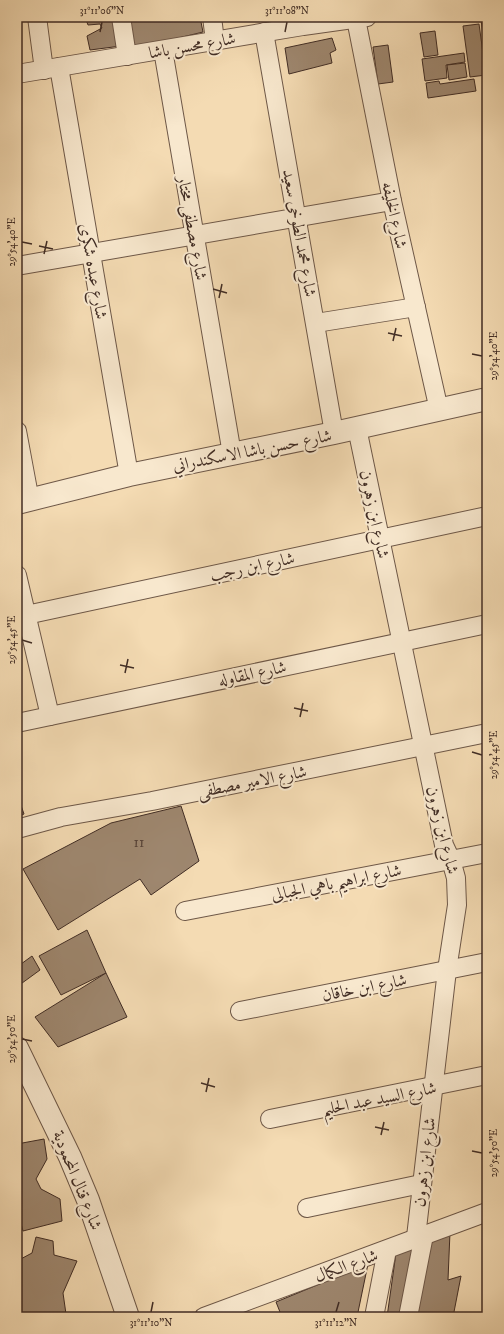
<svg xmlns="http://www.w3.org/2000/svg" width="504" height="1334" font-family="'IM FELL DW Pica',Amiri,serif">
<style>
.building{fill:#9e876f;stroke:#412d25}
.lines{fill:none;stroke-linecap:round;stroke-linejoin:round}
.minor-casing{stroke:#6e5848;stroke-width:20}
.tertiary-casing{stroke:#6e5848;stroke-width:24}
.minor{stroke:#f8e8ce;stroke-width:18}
.tertiary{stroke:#f8e8ce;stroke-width:22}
.ticks{fill:none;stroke:#412d25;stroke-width:1.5}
.labels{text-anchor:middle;stroke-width:4;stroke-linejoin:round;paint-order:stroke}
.number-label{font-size:15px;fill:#584438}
.street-label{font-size:17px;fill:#412d25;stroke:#f8e8ce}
.neatline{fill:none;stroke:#412d25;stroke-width:1.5}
.ticks-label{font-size:10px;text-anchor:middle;fill:#412d25}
</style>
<rect width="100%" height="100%" fill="#f4dbb3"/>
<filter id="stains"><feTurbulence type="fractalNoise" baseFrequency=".005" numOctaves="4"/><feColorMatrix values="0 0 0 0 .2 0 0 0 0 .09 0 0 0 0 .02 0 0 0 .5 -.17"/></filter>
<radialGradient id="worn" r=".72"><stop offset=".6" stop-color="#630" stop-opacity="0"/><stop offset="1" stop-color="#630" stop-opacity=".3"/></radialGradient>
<g class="building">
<path d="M 85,17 L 118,17 L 121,46 L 90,50 L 87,36 L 102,28 L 100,24 L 88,25 Z"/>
<path d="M 127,17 L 200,17 L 203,32 L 129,50 Z"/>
<path d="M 487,19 L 487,64 L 481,20 Z"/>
<path d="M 479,24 L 486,75 L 470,77 L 463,26 Z"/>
<path d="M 435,31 L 438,55 L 424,57 L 420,33 Z"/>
<path d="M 332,38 L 336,50 L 330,53 L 332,63 L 289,74 L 285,48 Z"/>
<path d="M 388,45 L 393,82 L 378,84 L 373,47 Z"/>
<path d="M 464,53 L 465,62 L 446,65 L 447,78 L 425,81 L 422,59 Z"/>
<path d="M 465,63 L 467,77 L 449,80 L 447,65 Z"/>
<path d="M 474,79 L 476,91 L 428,98 L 426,83 L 439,81 L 440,84 Z"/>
<path d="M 17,794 L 24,814 L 17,817 Z"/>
<path d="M 181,806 L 199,861 L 151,895 L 140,879 L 58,930 L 23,869 L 111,823 Z"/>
<path d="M 87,930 L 106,973 L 61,995 L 39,956 Z"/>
<path d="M 32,956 L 40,970 L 18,986 L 17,967 Z"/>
<path d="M 106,973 L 127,1017 L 58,1047 L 35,1017 Z"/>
<path d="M 44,1139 L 47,1159 L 36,1179 L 41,1189 L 60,1199 L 62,1221 L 23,1231 L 17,1208 L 17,1144 Z"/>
<path d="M 450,1232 L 448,1280 L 461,1276 L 453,1317 L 387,1317 L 396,1253 Z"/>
<path d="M 36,1237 L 53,1241 L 54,1255 L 77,1261 L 63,1293 L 66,1314 L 60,1317 L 17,1317 L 17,1261 L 32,1253 Z"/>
<path d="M 368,1264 L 357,1317 L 282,1317 L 276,1302 Z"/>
</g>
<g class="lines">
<g class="minor-casing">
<g id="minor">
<path d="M 37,17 L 44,70"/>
<path d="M 121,17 L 127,56"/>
<path d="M 212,17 L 215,41"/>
<path d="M 356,19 L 392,201 L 439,410"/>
<path d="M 264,32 L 334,433"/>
<path d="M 163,50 L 232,454"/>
<path d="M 59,67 L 129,475"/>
<path d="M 17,74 L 303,26 L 367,17"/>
<path d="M 17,266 L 392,201"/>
<path d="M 316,323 L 416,307"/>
<path d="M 357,428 L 444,845 L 451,860 L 456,878 L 457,905 L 447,970 L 416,1237"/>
<path d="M 17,431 L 30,501"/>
<path d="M 17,575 L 50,716"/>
<path d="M 17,617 L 487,516"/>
<path d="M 17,723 L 487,624"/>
<path d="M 17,829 L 61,817 L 152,801 L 487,733"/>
<path d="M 185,911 L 487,853"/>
<path d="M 240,1011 L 487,962"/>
<path d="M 270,1119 L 487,1075"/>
<path d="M 307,1208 L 421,1184"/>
<path d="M 204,1317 L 487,1212"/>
<path d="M 374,1317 L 387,1250"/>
<path d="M 408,1317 L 424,1235"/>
</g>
</g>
<g class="tertiary-casing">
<g id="tertiary">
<path d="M 17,503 L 129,475 L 334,433 L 487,399"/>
<path d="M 17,1048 L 70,1157 L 88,1200 L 128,1317"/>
</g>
</g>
<use href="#minor" class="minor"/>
<use href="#tertiary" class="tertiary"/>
</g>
<path class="ticks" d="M 100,32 L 102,22M 285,32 L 287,22M 22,242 L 32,244M 39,246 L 53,249M 44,254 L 47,241M 213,289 L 227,293M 219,298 L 222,284M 388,333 L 402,336M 393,341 L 396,328M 472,354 L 482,356M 22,640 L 32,643M 120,665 L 134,668M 125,673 L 128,659M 294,708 L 308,711M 300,717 L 303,703M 472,752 L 482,755M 22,1039 L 32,1041M 201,1083 L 215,1087M 206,1092 L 209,1078M 375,1127 L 389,1130M 381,1135 L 384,1122M 472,1151 L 482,1153M 151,1312 L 153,1302M 336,1312 L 339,1302"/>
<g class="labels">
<g class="number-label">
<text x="139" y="847">11</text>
</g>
<g class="street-label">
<text transform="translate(192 45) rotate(-10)" y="6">شارع محسن باشا</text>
<text transform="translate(395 215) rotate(78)" y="6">شارع الخليفه</text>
<text transform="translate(193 228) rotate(80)" y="6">شارع مصطفى مختار</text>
<text transform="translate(300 233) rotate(80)" y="6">شارع محمد الطوخى سعيد</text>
<text transform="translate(94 271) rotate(80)" y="6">شارع عبده شكرى</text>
<text transform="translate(252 450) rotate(-11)" y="6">شارع حسن باشا الاسكندراني</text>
<text transform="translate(375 514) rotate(78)" y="6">شارع ابن زهرون</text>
<text transform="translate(252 566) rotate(-12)" y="6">شارع ابن رجب</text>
<text transform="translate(252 673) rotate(-12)" y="6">شارع المقاوله</text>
<text transform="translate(252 781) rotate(-11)" y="6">شارع الامير مصطفى</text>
<text transform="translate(443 830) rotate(76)" y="6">شارع ابن زهرون</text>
<text transform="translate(336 882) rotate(-11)" y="6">شارع ابراهيم باهي الجبالى</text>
<text transform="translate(364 987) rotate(-11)" y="6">شارع ابن خاقان</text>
<text transform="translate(379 1098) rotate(-11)" y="6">شارع السيد عبد الحليم</text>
<text transform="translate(424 1162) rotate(-83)" y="6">شارع ابن زهرون</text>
<text transform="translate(78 1180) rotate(68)" y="6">شارع قنال المحمودية</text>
<text transform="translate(346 1265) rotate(-20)" y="6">شارع الكمال</text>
</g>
</g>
<rect width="504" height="1334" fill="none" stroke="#f4dbb3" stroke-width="44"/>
<rect x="22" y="22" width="460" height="1290" class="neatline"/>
<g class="ticks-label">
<text x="102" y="14">31°11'06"N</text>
<text x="287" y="14">31°11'08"N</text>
<text transform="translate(11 242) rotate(-90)" y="4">29°54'40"E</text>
<text transform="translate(493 356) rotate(-90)" y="4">29°54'40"E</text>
<text transform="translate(11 640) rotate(-90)" y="4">29°54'45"E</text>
<text transform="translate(493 755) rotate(-90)" y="4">29°54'45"E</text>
<text transform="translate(11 1039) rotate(-90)" y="4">29°54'50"E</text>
<text transform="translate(493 1153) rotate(-90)" y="4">29°54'50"E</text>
<text x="151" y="1326">31°11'10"N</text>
<text x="336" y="1326">31°11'12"N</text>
</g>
<rect width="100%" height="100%" filter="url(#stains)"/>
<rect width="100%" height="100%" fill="url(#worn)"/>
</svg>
